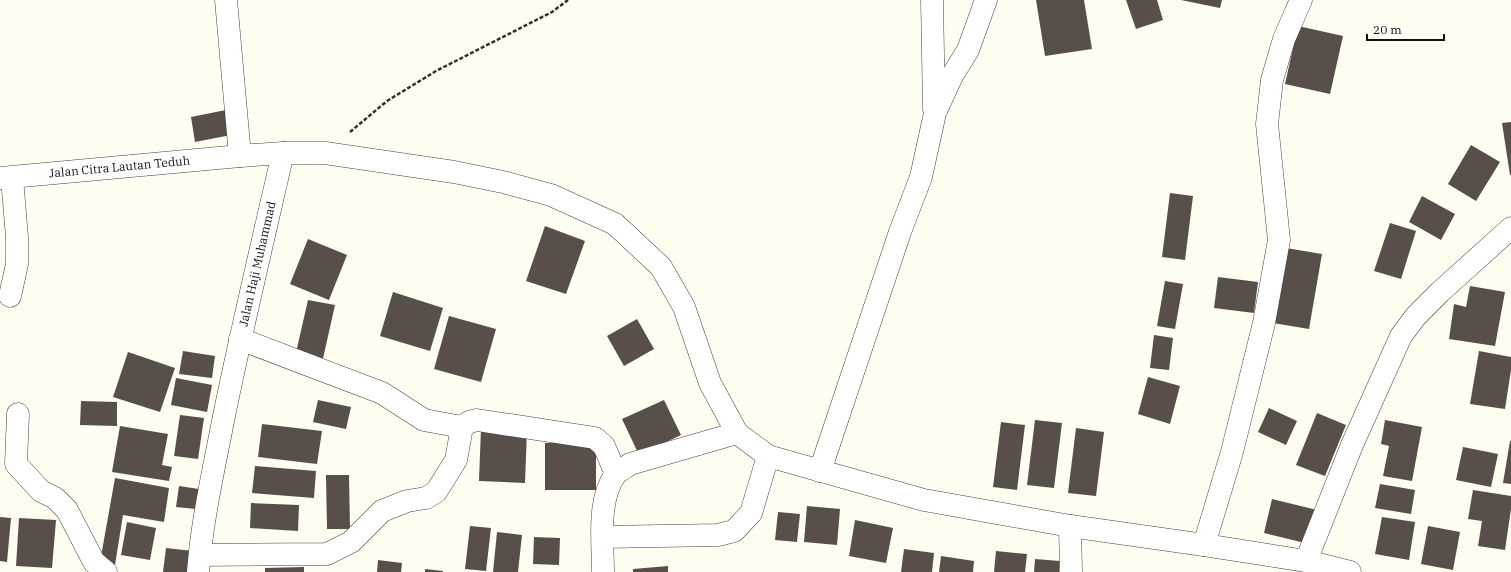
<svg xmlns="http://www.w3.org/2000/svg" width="1511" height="572" font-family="'IBM Plex Serif',serif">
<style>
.building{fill:#584f4a}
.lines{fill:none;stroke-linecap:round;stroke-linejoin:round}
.minor-casing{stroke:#424242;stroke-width:23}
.path{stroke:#313131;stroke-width:2.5;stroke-dasharray:4 2;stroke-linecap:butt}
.minor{stroke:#fff;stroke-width:22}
.labels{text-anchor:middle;stroke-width:4;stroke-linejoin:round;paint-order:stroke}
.street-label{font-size:12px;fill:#0f0f0f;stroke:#fff}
</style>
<rect width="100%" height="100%" fill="#fffcf0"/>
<g class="building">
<path d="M 1036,0 L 1084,0 L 1092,49 L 1045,56 Z"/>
<path d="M 1126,0 L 1157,0 L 1163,20 L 1136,29 Z"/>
<path d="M 1181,0 L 1222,0 L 1220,8 Z"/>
<path d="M 1298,26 L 1343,36 L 1330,94 L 1285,84 Z"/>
<path d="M 226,110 L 231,135 L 195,142 L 191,117 Z"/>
<path d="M 1511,122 L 1511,175 L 1510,175 L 1502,123 Z"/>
<path d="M 1471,145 L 1500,162 L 1476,201 L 1448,184 Z"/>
<path d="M 1170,193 L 1193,196 L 1185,260 L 1162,257 Z"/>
<path d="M 1422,196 L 1455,214 L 1441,240 L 1409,222 Z"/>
<path d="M 1390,223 L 1416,231 L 1401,279 L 1374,271 Z"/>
<path d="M 545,226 L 585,241 L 566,294 L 526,281 Z"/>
<path d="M 308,239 L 347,255 L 329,300 L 290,284 Z"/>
<path d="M 1286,248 L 1322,254 L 1309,329 L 1273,323 Z"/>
<path d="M 1218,277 L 1258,282 L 1254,313 L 1214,308 Z"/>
<path d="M 1165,281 L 1183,284 L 1175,329 L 1157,326 Z"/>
<path d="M 1470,286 L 1505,292 L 1495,346 L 1449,339 L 1454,304 L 1466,307 Z"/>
<path d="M 393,292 L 443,308 L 430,351 L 380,336 Z"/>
<path d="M 308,300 L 335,305 L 322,363 L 295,357 Z"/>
<path d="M 449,316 L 496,329 L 481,382 L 434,369 Z"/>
<path d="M 637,319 L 654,349 L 624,366 L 607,336 Z"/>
<path d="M 1154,335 L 1173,338 L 1169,370 L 1150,368 Z"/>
<path d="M 183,351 L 215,356 L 212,378 L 179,374 Z"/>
<path d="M 1479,351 L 1511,357 L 1511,370 L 1505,409 L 1470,404 Z"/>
<path d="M 128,352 L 175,368 L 160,412 L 113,397 Z"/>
<path d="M 1148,377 L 1180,386 L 1170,424 L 1138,414 Z"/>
<path d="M 176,378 L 212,385 L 207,412 L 171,405 Z"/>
<path d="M 318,400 L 351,407 L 346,429 L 313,422 Z"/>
<path d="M 664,400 L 681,435 L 639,455 L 622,419 Z"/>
<path d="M 81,401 L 117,402 L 117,426 L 80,425 Z"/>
<path d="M 1269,408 L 1297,421 L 1286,445 L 1258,432 Z"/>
<path d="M 1317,413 L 1346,425 L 1325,476 L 1296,465 Z"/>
<path d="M 180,415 L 204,418 L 198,459 L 174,456 Z"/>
<path d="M 1035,420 L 1062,423 L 1054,488 L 1027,485 Z"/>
<path d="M 1385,420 L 1422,427 L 1412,481 L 1383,476 L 1389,446 L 1381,444 Z"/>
<path d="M 1001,422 L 1025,425 L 1017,490 L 993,487 Z"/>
<path d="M 262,424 L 322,431 L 317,464 L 258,457 Z"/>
<path d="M 120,426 L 168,434 L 162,465 L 172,467 L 169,481 L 112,472 Z"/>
<path d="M 481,428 L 527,430 L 525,483 L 479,481 Z"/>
<path d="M 1076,428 L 1104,432 L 1096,496 L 1068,493 Z"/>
<path d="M 1510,441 L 1511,441 L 1511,484 L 1503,483 Z"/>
<rect x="545" y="443" width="51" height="47"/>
<path d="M 1463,447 L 1498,454 L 1491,487 L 1456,480 Z"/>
<path d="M 255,466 L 316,471 L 314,498 L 252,493 Z"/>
<path d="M 326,475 L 349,475 L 350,529 L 327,529 Z"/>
<path d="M 115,478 L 169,488 L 164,522 L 123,515 L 115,565 L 100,562 Z"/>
<path d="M 1380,484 L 1415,490 L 1411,514 L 1375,508 Z"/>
<path d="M 179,486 L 199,489 L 196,509 L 176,507 Z"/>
<path d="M 1473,490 L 1511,496 L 1511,509 L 1505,550 L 1478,546 L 1482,521 L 1468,519 Z"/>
<path d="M 1272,499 L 1317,510 L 1309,544 L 1264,533 Z"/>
<path d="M 251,503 L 299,505 L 298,531 L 250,528 Z"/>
<path d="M 807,506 L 840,509 L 837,545 L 804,542 Z"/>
<path d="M 778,512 L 800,514 L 797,542 L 775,540 Z"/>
<path d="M 0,517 L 11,518 L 7,562 L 0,561 Z"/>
<path d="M 1382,517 L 1415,522 L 1409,560 L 1375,554 Z"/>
<path d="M 19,518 L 56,520 L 52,568 L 16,566 Z"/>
<path d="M 855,520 L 893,528 L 886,563 L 849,556 Z"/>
<path d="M 127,522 L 156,528 L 150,560 L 121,555 Z"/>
<path d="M 470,526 L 491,528 L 486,571 L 465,569 Z"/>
<path d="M 1428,526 L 1460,532 L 1453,570 L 1421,564 Z"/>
<path d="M 497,532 L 522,535 L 518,572 L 493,572 Z"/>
<path d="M 534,537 L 560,538 L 559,565 L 533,564 Z"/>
<path d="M 166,548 L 193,551 L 189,572 L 163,572 Z"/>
<path d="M 904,549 L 934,553 L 932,572 L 901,572 Z"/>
<path d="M 996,551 L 1027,554 L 1025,572 L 994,572 Z"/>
<path d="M 941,556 L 974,561 L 973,572 L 939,572 Z"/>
<path d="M 1035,559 L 1060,561 L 1059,572 L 1034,572 Z"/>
<path d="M 378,560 L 402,563 L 401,572 L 377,572 Z"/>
<path d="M 668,566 L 668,572 L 633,572 L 633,569 Z"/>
<path d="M 304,567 L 304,572 L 265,572 L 265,568 Z"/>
<path d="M 425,569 L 443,571 L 443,572 L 425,572 Z"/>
</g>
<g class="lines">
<g class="minor-casing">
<g id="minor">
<path d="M 226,0 L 240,156 L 283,153 L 325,153 L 454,172 L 503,182 L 551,195 L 615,224 L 661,267 L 684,307 L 710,383 L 737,433 L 768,456 L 924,500 L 1070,526 L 1204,545 L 1306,561 L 1350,572"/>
<path d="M 932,0 L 934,109"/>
<path id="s1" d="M 0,178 L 240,156"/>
<path d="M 10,296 L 17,264 L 17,237 L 12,178"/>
<path d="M 240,339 L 382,393 L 424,420 L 462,427"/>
<path d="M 18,414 L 16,464 L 41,491 L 55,498 L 67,510 L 94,562 L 106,572"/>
<path d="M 820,471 L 900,232 L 921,177 L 935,113 L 952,76 L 968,50 L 986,0"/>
<path d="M 1070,526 L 1071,572"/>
<path d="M 603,537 L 718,535 L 734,531 L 751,513 L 768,456"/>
<path d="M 1204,545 L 1232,452 L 1264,323 L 1279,240 L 1267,124 L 1272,80 L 1284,39 L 1301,0"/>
<path d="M 200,555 L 327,554 L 351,542 L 382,511 L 407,501 L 426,498 L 436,492 L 456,460 L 462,427 L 469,422 L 477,420 L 595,438 L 604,446 L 616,474"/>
<path d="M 1306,561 L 1352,445 L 1401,336 L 1416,316 L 1440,292 L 1511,228"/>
<path id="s2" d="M 198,572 C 202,520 214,468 224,416 C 242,328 263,240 283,153"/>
<path d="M 603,572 C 603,542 597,501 615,475 C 618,471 625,468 630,464 L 737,433"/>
</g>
</g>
<path class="path" d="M 350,132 L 387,101 L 436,71 L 552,12 L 568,0"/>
<use href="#minor" class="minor"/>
</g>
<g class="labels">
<g class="street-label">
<text dy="4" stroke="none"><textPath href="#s1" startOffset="120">Jalan Citra Lautan Teduh</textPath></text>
<text dy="4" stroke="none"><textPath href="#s2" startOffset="314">Jalan Haji Muhammad</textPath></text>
</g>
</g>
<path d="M1367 34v6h77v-6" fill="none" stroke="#0f0f0f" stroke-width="2"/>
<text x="1373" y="34" font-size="12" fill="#0f0f0f" stroke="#ffffff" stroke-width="3" paint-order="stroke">20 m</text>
</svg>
